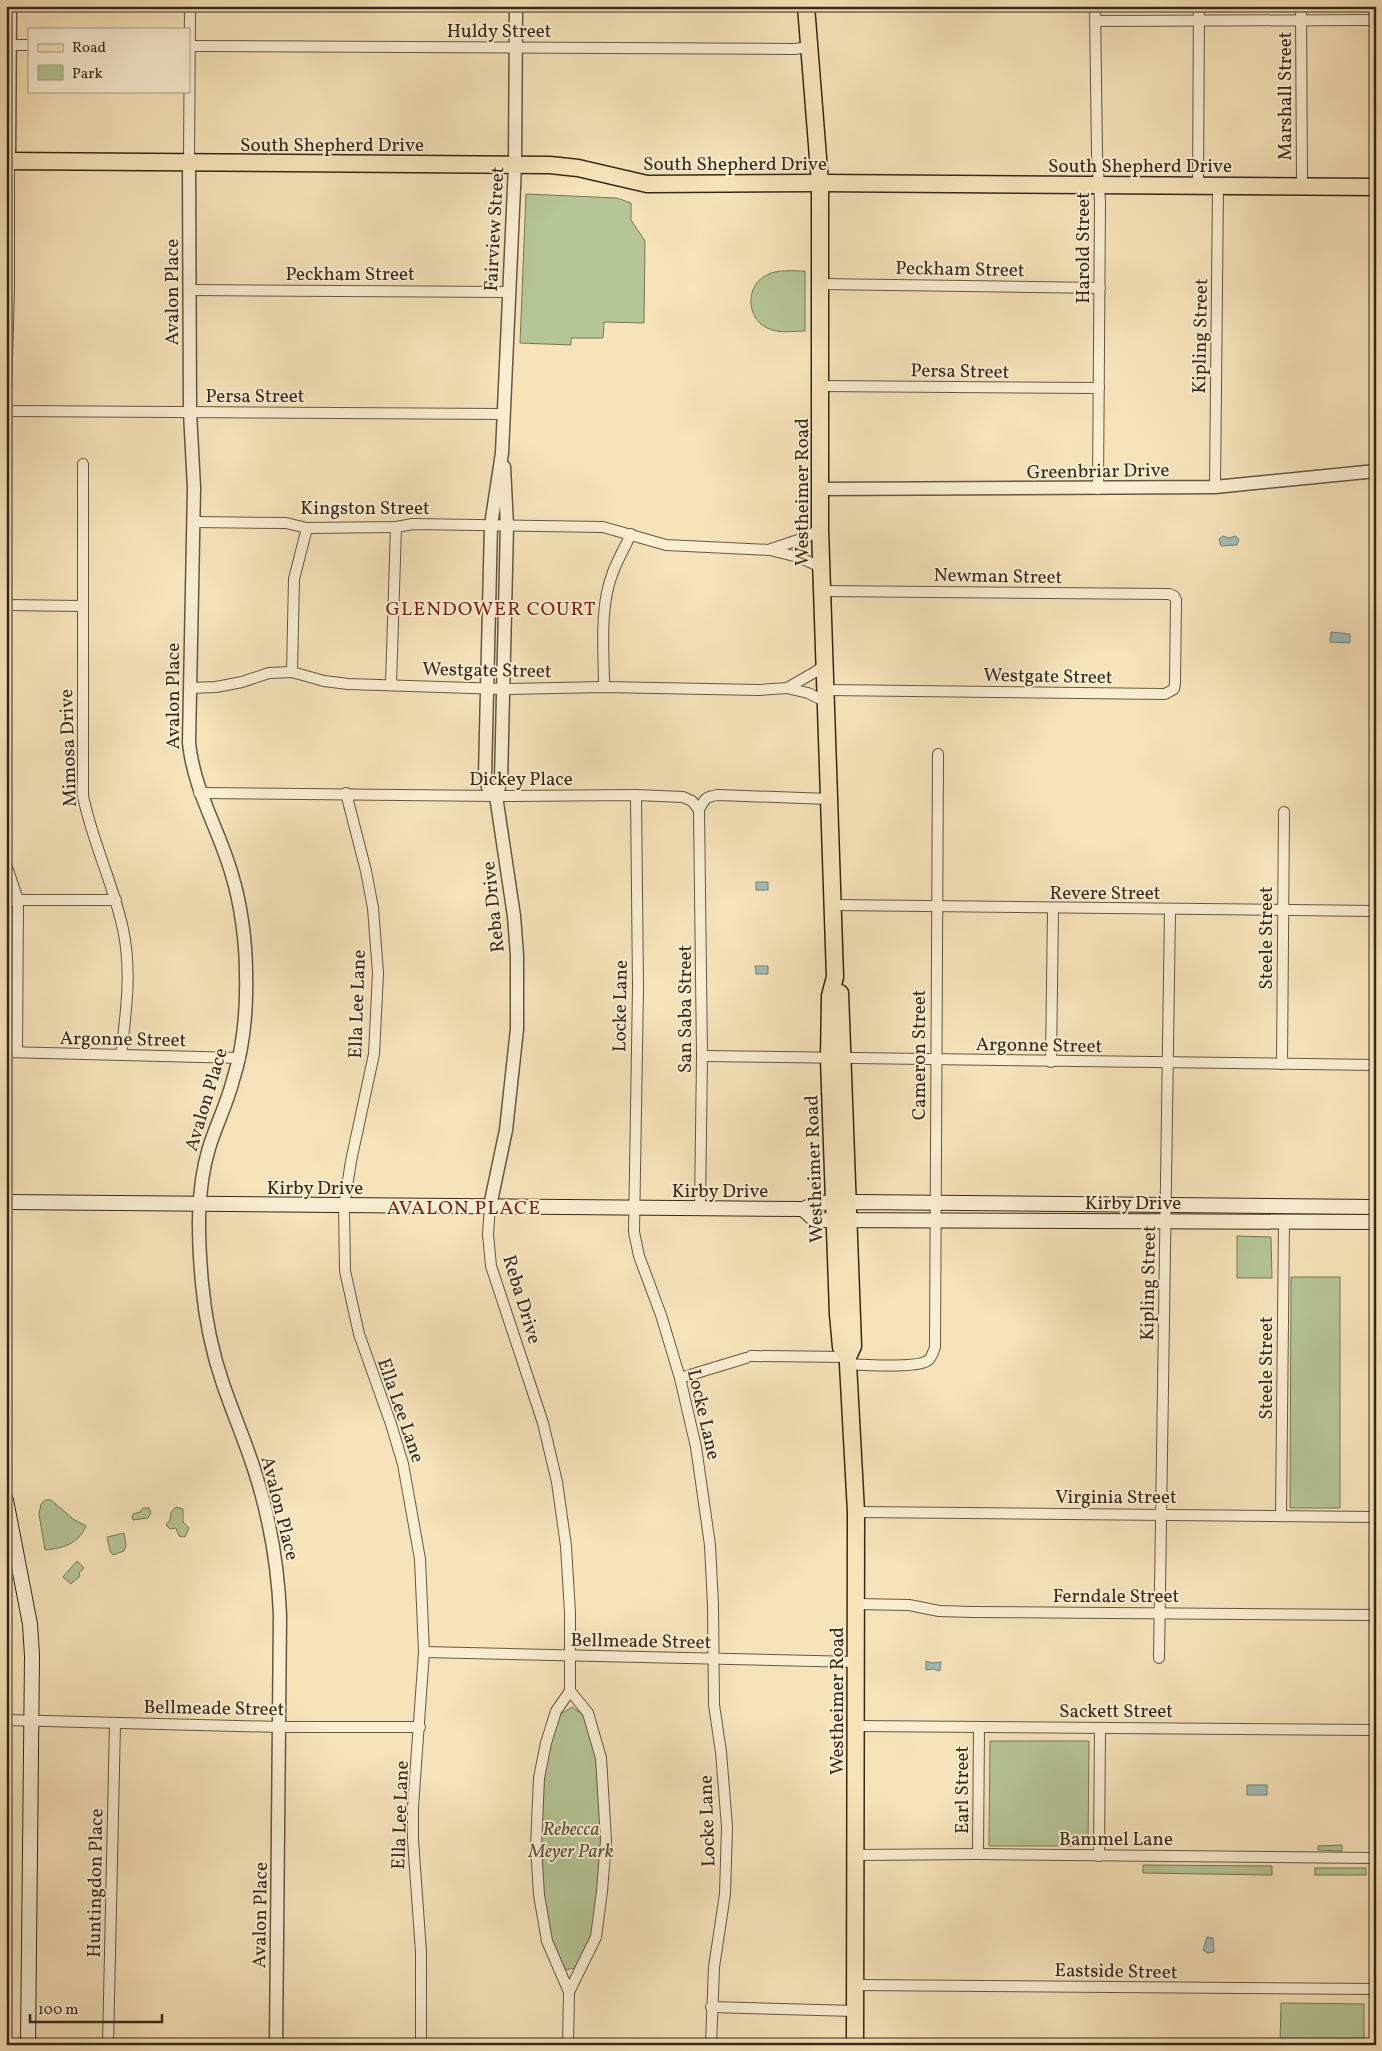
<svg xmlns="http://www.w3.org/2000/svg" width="1382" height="2051" font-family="Vollkorn,serif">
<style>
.green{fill:#b5c595;stroke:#767658}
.water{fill:#9fbdb8;stroke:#758179}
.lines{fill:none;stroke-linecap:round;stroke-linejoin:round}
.minor-casing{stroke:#665742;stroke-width:12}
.tertiary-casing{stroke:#665742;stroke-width:15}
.secondary-casing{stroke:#36281a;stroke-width:16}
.primary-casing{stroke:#36281a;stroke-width:19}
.minor{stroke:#f9edd2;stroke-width:10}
.tertiary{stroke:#f9edd2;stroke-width:12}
.secondary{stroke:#f9edd2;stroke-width:14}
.primary{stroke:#f6e3b9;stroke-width:16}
.labels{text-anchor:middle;stroke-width:4;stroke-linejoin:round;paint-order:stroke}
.street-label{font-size:19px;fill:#36281a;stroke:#f9edd2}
.park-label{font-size:19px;font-style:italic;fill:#564f39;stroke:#f9edd2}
.neighbourhood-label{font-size:20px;letter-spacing:1px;fill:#7a1f14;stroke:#f9edd2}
</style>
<rect width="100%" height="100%" fill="#f6e3b9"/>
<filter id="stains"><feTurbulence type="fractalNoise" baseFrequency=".004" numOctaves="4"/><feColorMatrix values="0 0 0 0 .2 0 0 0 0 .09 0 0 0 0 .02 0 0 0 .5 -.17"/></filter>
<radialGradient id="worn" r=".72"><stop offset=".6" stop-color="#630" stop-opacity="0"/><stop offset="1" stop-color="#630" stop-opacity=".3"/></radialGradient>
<g class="green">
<path d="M 526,194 L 617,198 L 631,203 L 631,220 L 645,241 L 644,323 L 604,322 L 603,338 L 571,338 L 571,345 L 520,343 Z"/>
<path d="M 805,271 L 805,331 C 793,331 779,334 767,328 C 746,318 745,285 767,275 C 777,269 794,271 805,271 Z"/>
<path d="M 1237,1236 L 1271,1237 L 1272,1278 L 1237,1278 Z"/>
<path d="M 1291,1277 L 1340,1277 L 1340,1508 L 1290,1508 Z"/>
<path d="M 45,1500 L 51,1500 L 73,1519 L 86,1526 C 78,1544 64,1548 45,1550 L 39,1514 L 41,1504 Z"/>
<path d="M 176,1507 L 183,1509 L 183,1522 L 189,1528 L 185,1537 L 179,1536 L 176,1528 L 170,1529 L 166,1525 L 170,1520 L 171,1512 Z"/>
<path d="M 143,1508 L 149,1508 L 151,1513 L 148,1518 L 133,1520 L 132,1517 L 133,1514 L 140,1512 Z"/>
<path d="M 124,1533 L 126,1545 L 124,1551 L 113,1555 L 110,1551 L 107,1537 Z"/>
<path d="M 77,1561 L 84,1568 L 79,1573 L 80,1576 L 71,1584 L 63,1577 Z"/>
<path d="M 572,1707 L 585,1716 L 597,1759 L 602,1840 L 598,1890 L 592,1935 L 576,1968 L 564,1970 L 551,1940 L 543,1894 L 540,1847 L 543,1778 L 549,1744 L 559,1715 Z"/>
<path d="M 990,1741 L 1089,1741 L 1088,1846 L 989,1846 Z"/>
<path d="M 1342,1845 L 1342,1851 L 1318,1850 L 1318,1846 Z"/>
<path d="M 1143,1865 L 1272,1866 L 1272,1875 L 1143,1873 Z"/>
<rect x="1315" y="1868" width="51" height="7"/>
<path d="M 1281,2003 L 1364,2004 L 1364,2045 L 1280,2045 Z"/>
</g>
<g class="water">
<path d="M 1223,536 L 1229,538 L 1236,536 L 1239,540 L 1237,545 L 1221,546 L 1219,539 Z"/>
<path d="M 1331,632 L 1350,634 L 1350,643 L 1330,642 Z"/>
<rect x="756" y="882" width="12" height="8"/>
<path d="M 755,966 L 768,966 L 768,974 L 756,974 Z"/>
<path d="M 926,1661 L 932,1663 L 941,1662 L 940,1671 L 933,1669 L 926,1670 Z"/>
<rect x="1247" y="1785" width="20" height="10"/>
<path d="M 1207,1937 L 1213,1938 L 1214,1952 L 1207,1953 L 1203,1950 Z"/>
</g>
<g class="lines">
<g class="minor-casing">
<g id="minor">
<path d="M 1095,6 L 1097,154 L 1100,202 L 1098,489"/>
<path d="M 1301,6 L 1302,186"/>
<path d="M 1096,21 L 1376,20"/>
<path d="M 6,45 L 29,45"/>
<path d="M 189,46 L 794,49 L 810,47"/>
<path d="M 189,162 L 190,6"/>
<path d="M 1198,186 L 1199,6"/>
<path d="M 820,284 L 1100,288"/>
<path d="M 190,290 L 509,292"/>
<path d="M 820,386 L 1099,388"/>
<path d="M 6,395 L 9,289 L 9,161"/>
<path d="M 6,411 L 504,414"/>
<path d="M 83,464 L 83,796 C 92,841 113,883 123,929 C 132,971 126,1013 121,1055"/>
<path d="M 1215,487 L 1218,186"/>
<path d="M 193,522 L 286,523 L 307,528 L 396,527 L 413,524 L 603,527 L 666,545 L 770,550 L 798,557 L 821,567"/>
<path d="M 771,549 L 807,537 L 820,529"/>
<path d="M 821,591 L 1169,594 L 1174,596 L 1176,600 L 1175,683 L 1174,689 L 1165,694 L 826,690"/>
<path d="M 6,605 L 82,606"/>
<path d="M 292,672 L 294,579 L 307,528"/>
<path d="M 391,684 L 396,527"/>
<path d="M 604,687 C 604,651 599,607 613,572 C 618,559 625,547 631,534"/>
<path d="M 190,688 L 216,687 L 242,682 L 269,673 L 292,672 L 324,681 L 348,684 L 502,689 L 604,687 L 759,690 L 787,688 L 815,672 L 825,665"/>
<path d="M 787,688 L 808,693 L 826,702"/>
<path d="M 199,793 L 496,796 L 636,795 L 683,797 L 692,801 L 699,810"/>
<path d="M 346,793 L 366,871 L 373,908 L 378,973 L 374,1054 L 351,1161 L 344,1206 L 345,1271 L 359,1334 L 391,1424 L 403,1464 L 420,1559 L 424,1652 L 413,1807 L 413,1840 L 421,1952 L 421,2045"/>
<path d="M 636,795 L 638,987 L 634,1232 L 639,1256 L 661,1315 L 680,1378 L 696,1447 L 710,1545 L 713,1605 L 714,1705 L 721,1752 L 727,1827 L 725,1894 L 714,1967 L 711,2045"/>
<path d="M 6,864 L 18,900 L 17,1052"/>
<path d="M 6,900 L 116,900"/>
<path d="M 833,905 L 1376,911"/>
<path d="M 6,1052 L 240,1058"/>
<path d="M 702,1056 L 1376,1065"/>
<path d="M 1051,1062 L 1053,909"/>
<path d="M 1282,1064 L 1284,812"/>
<path d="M 490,1206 L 488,1234 L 491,1266 L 543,1423 L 557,1482 L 566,1546 L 570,1613 L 570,1691 L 556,1711 L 546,1743 L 539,1778 L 536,1847 L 539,1895 L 547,1941 L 569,1992"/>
<path d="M 700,1208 L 702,1056 L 699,810 C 704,799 706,796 719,795 L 829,799"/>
<path d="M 751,1356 L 848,1357"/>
<path d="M 848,1364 C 863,1365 916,1368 927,1361 C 932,1358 933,1352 935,1347 L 938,754"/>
<path d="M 680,1378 L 746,1358"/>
<path d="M 856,1512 L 1376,1517"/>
<path d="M 1281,1515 L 1284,1222"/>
<path d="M 856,1604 L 909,1605 L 939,1611 L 973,1612 L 1376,1615"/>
<path d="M 424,1652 L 856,1662"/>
<path d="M 1159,1658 L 1170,910"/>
<path d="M 6,1720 L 279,1727 L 420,1727"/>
<path d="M 856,1726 L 1376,1730"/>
<path d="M 978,1854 L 979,1727"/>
<path d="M 856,1855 L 978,1854 L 1376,1858"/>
<path d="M 1099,1856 L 1100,1728"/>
<path d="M 855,1985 L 1376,1989"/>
<path d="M 711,2007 L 855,2011"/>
<path d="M 108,2045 L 115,1723"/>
<path d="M 568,2045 L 569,1992 L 596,1937 L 602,1891 L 606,1840 L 601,1758 L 588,1713 L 570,1691"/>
</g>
</g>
<g class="tertiary-casing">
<g id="tertiary">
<path d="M 9,161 L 10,6"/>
<path d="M 189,162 L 190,412 L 194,488 L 189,743 C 194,791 219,829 232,875 C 241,904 246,943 246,973 C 247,1009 244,1046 233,1080 C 227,1104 216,1125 209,1148 C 196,1191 198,1239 202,1283 C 205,1317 212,1352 223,1384 C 233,1413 245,1441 254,1469 C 270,1518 278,1565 280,1615 L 276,2045"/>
<path d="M 820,489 L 1215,487 L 1376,471"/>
<path d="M 496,796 L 488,787 L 485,775 L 491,525 L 502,453 L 515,165 L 516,6"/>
<path d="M 490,1206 L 506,1130 L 517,1029 L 517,955 L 514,916 L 496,796 L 501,781 L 507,525 L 504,467"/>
</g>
</g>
<g class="secondary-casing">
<g id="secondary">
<path d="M 6,1202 L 803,1209 L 817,1203 L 855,1202 L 1376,1207"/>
<path d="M 803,1209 L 815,1220 L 1376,1222"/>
<path d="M 6,1500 L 30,1624 L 32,1656 L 28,2045"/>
</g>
</g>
<g class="primary-casing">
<g id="primary">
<path d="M 806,6 L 820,183 L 820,529 L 835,977 L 830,996 L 829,1059 L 838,1314 L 841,1347 L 848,1357"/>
<path d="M 6,161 L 550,165 L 578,168 L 647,184 L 820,183 L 1376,187"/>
<path d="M 840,993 L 853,1346 L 848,1357 L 848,1364 L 856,1512 L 855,2045"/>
</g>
</g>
<use href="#minor" class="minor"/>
<use href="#tertiary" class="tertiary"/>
<use href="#secondary" class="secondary"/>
<use href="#primary" class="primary"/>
</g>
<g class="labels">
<g class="street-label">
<text x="499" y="37">Huldy Street</text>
<text transform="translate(1284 96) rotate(-90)" y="7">Marshall Street</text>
<text x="332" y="151">South Shepherd Drive</text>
<text x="735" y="170">South Shepherd Drive</text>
<text x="1140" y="172">South Shepherd Drive</text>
<text transform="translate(493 229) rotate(-87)" y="7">Fairview Street</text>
<text transform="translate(1082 248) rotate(-90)" y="7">Harold Street</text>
<text transform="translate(960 268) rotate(1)" y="7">Peckham Street</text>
<text x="350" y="280">Peckham Street</text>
<text transform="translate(171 292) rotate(-90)" y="7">Avalon Place</text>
<text transform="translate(1199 336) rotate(-89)" y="7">Kipling Street</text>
<text transform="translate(960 370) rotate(1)" y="7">Persa Street</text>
<text x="255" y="402">Persa Street</text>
<text transform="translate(1098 470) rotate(-1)" y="7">Greenbriar Drive</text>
<text transform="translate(801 492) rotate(-90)" y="7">Westheimer Road</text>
<text x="365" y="514">Kingston Street</text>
<text transform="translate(998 575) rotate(1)" y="7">Newman Street</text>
<text transform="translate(487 669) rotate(1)" y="7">Westgate Street</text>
<text transform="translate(1048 675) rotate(1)" y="7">Westgate Street</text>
<text transform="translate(172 696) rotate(-90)" y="7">Avalon Place</text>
<text transform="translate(67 748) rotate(-92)" y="7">Mimosa Drive</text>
<text x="521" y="785">Dickey Place</text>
<text x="1105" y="899">Revere Street</text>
<text transform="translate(492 907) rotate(-96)" y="7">Reba Drive</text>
<text transform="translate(1265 938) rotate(-90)" y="7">Steele Street</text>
<text transform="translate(356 1004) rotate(-88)" y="7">Ella Lee Lane</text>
<text transform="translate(619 1006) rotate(-89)" y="7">Locke Lane</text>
<text transform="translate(684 1009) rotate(-90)" y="7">San Saba Street</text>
<text transform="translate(123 1038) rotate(1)" y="7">Argonne Street</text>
<text transform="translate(1039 1044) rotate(1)" y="7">Argonne Street</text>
<text transform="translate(918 1055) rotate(-90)" y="7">Cameron Street</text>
<text transform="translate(205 1099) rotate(-73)" y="7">Avalon Place</text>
<text transform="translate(813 1169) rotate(-92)" y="7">Westheimer Road</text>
<text x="315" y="1194">Kirby Drive</text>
<text x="720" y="1197">Kirby Drive</text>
<text x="1133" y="1209">Kirby Drive</text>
<text transform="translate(1147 1283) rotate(-89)" y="7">Kipling Street</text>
<text transform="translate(523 1299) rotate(73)" y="7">Reba Drive</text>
<text transform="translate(1265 1368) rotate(-90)" y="7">Steele Street</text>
<text transform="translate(402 1410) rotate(71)" y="7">Ella Lee Lane</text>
<text transform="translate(705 1414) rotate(77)" y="7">Locke Lane</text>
<text x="1116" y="1503">Virginia Street</text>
<text transform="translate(281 1508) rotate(76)" y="7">Avalon Place</text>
<text x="1116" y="1602">Ferndale Street</text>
<text transform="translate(641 1640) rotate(1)" y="7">Bellmeade Street</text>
<text transform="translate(836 1701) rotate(-90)" y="7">Westheimer Road</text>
<text transform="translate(214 1707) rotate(1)" y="7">Bellmeade Street</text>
<text x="1116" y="1717">Sackett Street</text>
<text transform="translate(961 1790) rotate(-90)" y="7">Earl Street</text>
<text transform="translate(399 1815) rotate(-88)" y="7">Ella Lee Lane</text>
<text transform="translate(706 1821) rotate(-92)" y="7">Locke Lane</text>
<text x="1116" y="1845">Bammel Lane</text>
<text transform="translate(94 1883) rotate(-89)" y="7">Huntingdon Place</text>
<text transform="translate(259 1915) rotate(-89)" y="7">Avalon Place</text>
<text transform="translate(1116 1970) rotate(1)" y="7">Eastside Street</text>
</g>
<g class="park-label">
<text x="571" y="1835">Rebecca<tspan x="571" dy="22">Meyer Park</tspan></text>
</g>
<g class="neighbourhood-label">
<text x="491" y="615">GLENDOWER COURT</text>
<text x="464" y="1214">AVALON PLACE</text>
</g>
</g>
<rect width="1382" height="2051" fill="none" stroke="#f6e3b9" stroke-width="25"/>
<rect x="8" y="8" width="1367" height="2036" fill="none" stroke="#36281a" stroke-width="2.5"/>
<rect x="12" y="12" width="1357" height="2026" fill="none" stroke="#36281a"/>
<rect x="28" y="28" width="162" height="65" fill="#f9edd2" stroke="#ab9e88"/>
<rect x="38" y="44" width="25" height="8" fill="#f6e3b9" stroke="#ab9e88"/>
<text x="72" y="52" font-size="15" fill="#36281a">Road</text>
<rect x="38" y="65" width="25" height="15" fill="#b5c595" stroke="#ab9e88"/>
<text x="72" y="78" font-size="15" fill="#36281a">Park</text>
<path d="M30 2014v8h132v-8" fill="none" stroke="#36281a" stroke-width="2.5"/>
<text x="38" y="2014" font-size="15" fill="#36281a" stroke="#f9edd2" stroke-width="4" paint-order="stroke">100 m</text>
<rect width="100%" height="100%" filter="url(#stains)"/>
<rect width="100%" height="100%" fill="url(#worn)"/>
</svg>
